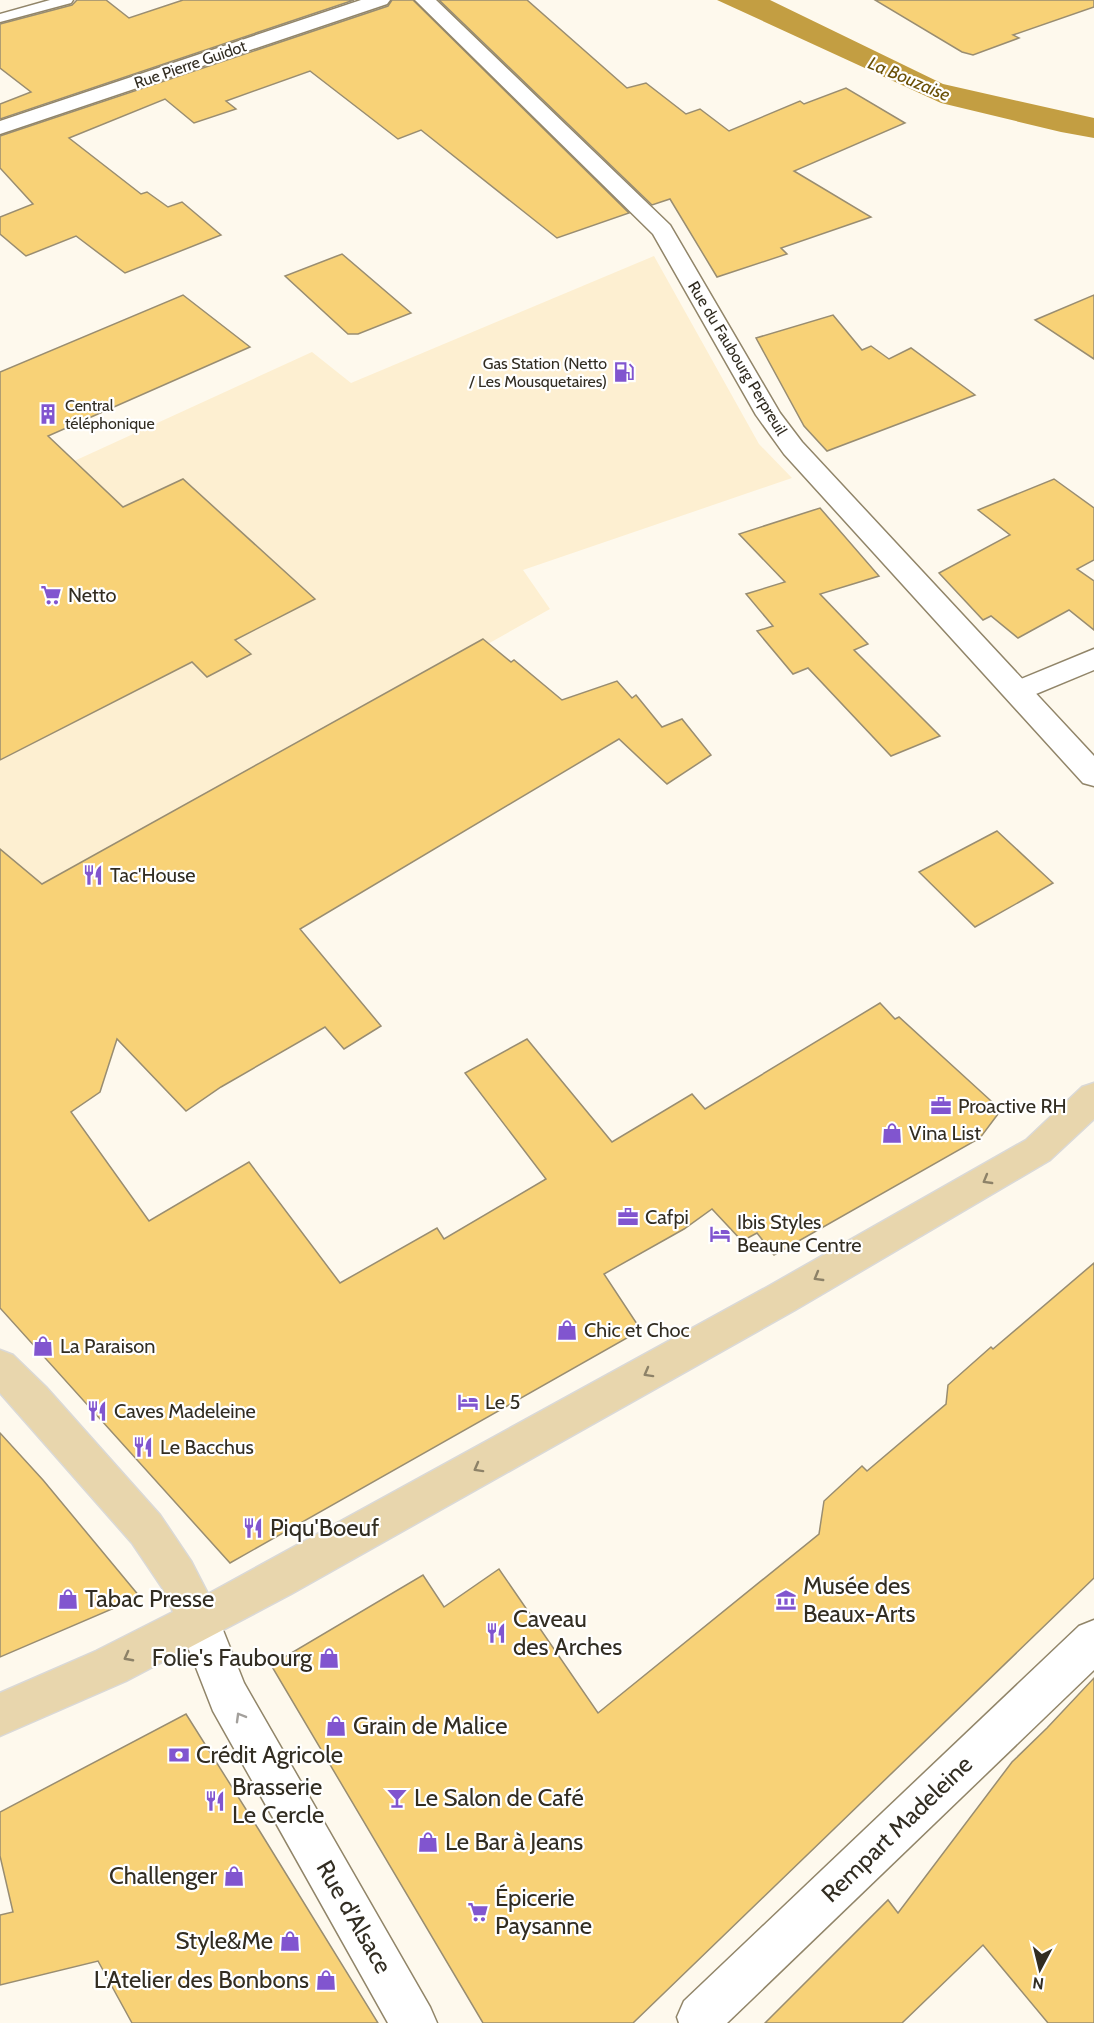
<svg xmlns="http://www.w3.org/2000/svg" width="1094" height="2023" font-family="Cabin,sans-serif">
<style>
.built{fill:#fdefd1}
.water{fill:#c39e42}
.building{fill:#f8d277;stroke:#998d71;stroke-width:1.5}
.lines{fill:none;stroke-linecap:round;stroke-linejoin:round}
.service-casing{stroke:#918569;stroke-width:3}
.minor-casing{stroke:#918569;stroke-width:3}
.secondary-casing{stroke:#918569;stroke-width:3}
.primary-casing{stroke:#dad9d7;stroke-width:3}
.service{fill:#fff;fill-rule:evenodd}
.minor{fill:#fff;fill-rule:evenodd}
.secondary{fill:#fff;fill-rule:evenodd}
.primary{fill:#e8d6ad;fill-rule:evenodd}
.oneway{stroke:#8d8268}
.oneway2{stroke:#a3a09c}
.labels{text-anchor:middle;stroke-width:4.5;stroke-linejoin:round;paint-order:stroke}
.far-street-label{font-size:16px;fill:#322d22;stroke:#fff}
.far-poi-label{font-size:16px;fill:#322d22;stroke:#fff;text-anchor:end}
.far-water-label{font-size:18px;font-style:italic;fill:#6a5007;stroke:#fff}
.poi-label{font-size:20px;fill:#322d22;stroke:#fff;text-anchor:start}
.near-poi-label{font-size:24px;fill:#322d22;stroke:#fff;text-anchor:start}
.near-street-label{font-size:24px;fill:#322d22;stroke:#fff}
</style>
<rect width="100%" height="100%" fill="#fef9ed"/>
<path class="built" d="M 654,256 L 759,444 L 792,478 L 523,570 L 550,609 L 0,918 L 0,495 L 312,352 L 351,383 Z"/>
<path class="water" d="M 717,0 L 770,0 L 943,84 L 1094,118 L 1094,138 L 1061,132 L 941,103 Z"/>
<g class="building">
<path d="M 77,0 L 106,0 L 129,18 L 183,0 L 354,0 L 0,119 L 0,104 L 31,92 L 0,68 L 0,24 L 72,5 Z"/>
<path d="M 392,0 L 413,0 L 629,213 L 557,238 L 421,130 L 398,139 L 310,71 L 226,101 L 236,109 L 194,123 L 165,99 L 69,138 L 141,194 L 147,192 L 168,207 L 182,202 L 221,235 L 125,273 L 76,236 L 26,256 L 0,234 L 0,217 L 33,204 L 0,168 L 0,136 L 388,6 Z"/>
<path d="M 439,0 L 527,0 L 627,88 L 646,83 L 686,114 L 700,109 L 729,131 L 800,101 L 804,104 L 846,88 L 905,123 L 794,171 L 871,217 L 781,248 L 787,254 L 717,277 L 670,199 L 652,205 Z"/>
<path d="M 875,0 L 1094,0 L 1094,7 L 1013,35 L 1019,38 L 973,55 L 962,52 Z"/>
<path d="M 342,254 L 411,313 L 358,334 L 348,334 L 285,276 Z"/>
<path d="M 183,295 L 250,347 L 48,436 L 123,507 L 183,479 L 315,599 L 235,640 L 251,654 L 207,677 L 192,662 L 0,760 L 0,372 Z"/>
<path d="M 1094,295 L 1094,359 L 1035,320 Z"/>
<path d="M 833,315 L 862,350 L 871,346 L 889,359 L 911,348 L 975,395 L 827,451 L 804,426 L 756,338 Z"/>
<path d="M 1054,479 L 1094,508 L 1094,560 L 1077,569 L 1094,581 L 1094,630 L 1069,610 L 1018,638 L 991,616 L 983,620 L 939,573 L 1010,535 L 978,510 Z"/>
<path d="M 820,508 L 879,576 L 820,594 L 868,644 L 854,650 L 940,736 L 891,756 L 808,668 L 793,674 L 757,631 L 773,626 L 746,594 L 785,582 L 739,534 Z"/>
<path d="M 483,639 L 511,662 L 514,660 L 562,700 L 617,681 L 632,698 L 636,695 L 662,727 L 682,719 L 711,755 L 667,784 L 619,739 L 300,929 L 381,1026 L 344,1049 L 325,1027 L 221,1087 L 186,1111 L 117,1039 L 100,1092 L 71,1112 L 149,1221 L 249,1162 L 340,1283 L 437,1228 L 444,1239 L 546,1179 L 465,1073 L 527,1039 L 612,1142 L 692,1094 L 705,1109 L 880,1003 L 895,1019 L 899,1017 L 1001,1110 L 980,1138 L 774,1255 L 757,1233 L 742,1241 L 712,1209 L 684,1229 L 604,1274 L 641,1330 L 230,1563 L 0,1308 L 0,849 L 42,884 Z"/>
<path d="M 997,831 L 1053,883 L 975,927 L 919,872 Z"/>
<path d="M 1094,1263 L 1094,1578 L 633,2023 L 483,2023 L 271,1665 L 423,1575 L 444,1607 L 499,1569 L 598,1713 L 819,1534 L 824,1501 L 862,1466 L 867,1471 L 946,1404 L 948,1385 L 991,1347 L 993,1349 Z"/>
<path d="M 0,1433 L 43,1480 L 140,1597 L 0,1657 Z"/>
<path d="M 1094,1678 L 1094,2023 L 1048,2023 L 983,1945 L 902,2023 L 765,2023 L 888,1900 L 898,1913 L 1012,1762 L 1047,1728 Z"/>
<path d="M 186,1714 L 259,1830 L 378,2023 L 132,2023 L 98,1961 L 0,1985 L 0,1915 L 13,1912 L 0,1856 L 0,1812 Z"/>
</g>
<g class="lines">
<g class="service-casing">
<path id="service" d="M 50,0 L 73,0 L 71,3 L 0,22 L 0,14 Z"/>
</g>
<g class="minor-casing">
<g id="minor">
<path d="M 361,0 L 390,0 L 387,4 L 0,134 L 0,121 Z"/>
<path d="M 1094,649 L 1094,670 L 1019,701 L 1009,698 L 1005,691 L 1009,684 Z"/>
<path d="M 198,1599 L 213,1605 L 244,1683 L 430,2007 L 437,2023 L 388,2023 L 213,1711 L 177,1619 L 183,1605 Z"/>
<path d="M 1094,1620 L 1094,1670 L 727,2023 L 679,2023 L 677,2017 L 684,2001 L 1079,1626 Z"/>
</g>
</g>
<g class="secondary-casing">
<path id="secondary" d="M 415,0 L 436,0 L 670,225 L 780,413 L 802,442 L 1094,756 L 1094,786 L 1083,783 L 784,454 L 756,415 L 653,234 Z"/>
</g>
<g class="primary-casing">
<path id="primary" d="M 1094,1083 L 1094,1119 L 1050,1160 L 795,1310 L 291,1594 L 126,1681 L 0,1736 L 0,1693 L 96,1651 L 173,1612 L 163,1589 L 132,1543 L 0,1393 L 0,1350 L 13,1355 L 46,1387 L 160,1515 L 191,1561 L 208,1594 L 769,1286 L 1026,1140 L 1082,1087 Z"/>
</g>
<use href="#service" class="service"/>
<use href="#minor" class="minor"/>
<use href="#secondary" class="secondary"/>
<use href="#primary" class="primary"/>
</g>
<defs><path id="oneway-chevron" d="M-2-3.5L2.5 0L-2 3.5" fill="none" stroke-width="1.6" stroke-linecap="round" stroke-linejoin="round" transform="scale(1.5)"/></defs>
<g class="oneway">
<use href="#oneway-chevron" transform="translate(987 1180) rotate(150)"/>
<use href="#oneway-chevron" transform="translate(818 1277) rotate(150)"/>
<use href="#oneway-chevron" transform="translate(648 1373) rotate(151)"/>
<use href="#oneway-chevron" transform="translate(478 1468) rotate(151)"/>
<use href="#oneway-chevron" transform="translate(128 1657) rotate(152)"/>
</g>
<use class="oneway2" href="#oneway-chevron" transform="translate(240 1717) rotate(-120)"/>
<defs>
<g id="fuel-bare" transform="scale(1.62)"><path d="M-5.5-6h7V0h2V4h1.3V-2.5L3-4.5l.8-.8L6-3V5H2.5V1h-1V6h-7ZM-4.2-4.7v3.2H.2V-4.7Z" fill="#8155cf" stroke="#fff" stroke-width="2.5" paint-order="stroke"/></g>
<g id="building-bare" transform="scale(1.62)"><path d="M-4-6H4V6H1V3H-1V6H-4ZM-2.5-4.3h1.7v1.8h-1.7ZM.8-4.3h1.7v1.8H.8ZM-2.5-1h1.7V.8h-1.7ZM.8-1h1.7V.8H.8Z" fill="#8155cf" stroke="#fff" stroke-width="2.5" paint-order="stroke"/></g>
<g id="supermarket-bare" transform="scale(1.62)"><path d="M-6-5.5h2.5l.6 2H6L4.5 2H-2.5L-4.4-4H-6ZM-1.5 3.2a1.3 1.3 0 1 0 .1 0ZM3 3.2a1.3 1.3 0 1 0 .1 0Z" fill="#8155cf" stroke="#fff" stroke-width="2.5" paint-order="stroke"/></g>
<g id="restaurant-bare" transform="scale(1.62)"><path d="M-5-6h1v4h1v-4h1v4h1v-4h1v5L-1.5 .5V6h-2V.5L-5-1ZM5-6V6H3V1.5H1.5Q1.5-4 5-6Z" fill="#8155cf" stroke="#fff" stroke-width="2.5" paint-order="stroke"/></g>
<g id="office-bare" transform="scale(1.62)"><path d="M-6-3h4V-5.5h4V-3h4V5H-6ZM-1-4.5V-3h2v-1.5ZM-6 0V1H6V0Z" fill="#8155cf" stroke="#fff" stroke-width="2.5" paint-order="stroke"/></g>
<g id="shop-bare" transform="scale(1.62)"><path d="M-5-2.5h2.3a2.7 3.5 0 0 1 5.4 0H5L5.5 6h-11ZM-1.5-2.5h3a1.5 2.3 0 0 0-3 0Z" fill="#8155cf" stroke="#fff" stroke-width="2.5" paint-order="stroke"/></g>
<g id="hotel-bare" transform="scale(1.62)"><path d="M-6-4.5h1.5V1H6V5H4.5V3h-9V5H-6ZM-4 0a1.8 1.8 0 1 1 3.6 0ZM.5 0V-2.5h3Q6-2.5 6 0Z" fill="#8155cf" stroke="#fff" stroke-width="2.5" paint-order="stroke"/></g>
<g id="museum-bare" transform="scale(1.62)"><path d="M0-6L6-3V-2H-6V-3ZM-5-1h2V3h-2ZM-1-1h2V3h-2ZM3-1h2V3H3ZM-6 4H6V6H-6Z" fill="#8155cf" stroke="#fff" stroke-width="2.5" paint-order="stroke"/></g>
<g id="bank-bare" transform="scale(1.62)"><path d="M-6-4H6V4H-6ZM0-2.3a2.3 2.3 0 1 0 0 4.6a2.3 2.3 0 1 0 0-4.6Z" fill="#8155cf" stroke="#fff" stroke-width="2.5" paint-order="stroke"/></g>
<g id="bar-bare" transform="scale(1.62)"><path d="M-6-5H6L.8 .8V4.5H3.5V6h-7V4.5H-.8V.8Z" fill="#8155cf" stroke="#fff" stroke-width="2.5" paint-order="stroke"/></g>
</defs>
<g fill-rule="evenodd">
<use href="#fuel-bare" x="624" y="372"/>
<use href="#building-bare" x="48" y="414"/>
<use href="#supermarket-bare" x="51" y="595"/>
<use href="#restaurant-bare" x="93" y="875"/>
<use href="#office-bare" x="941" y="1106"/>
<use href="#shop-bare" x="892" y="1133"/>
<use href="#office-bare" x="628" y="1217"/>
<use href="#hotel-bare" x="720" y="1234"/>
<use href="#shop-bare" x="567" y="1330"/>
<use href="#shop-bare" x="43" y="1346"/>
<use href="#hotel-bare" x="468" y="1402"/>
<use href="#restaurant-bare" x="97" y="1411"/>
<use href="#restaurant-bare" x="143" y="1447"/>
<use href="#restaurant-bare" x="253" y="1528"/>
<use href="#shop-bare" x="68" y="1599"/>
<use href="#museum-bare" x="786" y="1600"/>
<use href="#restaurant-bare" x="496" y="1633"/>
<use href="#shop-bare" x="329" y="1658"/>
<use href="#shop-bare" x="336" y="1726"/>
<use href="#bank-bare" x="179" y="1755"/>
<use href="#bar-bare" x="397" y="1798"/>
<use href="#restaurant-bare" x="215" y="1801"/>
<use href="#shop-bare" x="428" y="1842"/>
<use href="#shop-bare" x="234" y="1876"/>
<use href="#supermarket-bare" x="478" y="1912"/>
<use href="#shop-bare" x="290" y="1941"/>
<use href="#shop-bare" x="326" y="1980"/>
</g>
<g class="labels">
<g class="far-street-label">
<text transform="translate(190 64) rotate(-19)" y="6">Rue Pierre Guidot</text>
<text transform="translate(738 358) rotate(59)" y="6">Rue du Faubourg Perpreuil</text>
</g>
<g class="far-poi-label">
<text x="607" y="369">Gas Station (Netto<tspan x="607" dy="18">/ Les Mousquetaires)</tspan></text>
<text x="65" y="411" text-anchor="start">Central<tspan x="65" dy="18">téléphonique</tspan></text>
</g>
<g class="far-water-label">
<text transform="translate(909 79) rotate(23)" y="6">La Bouzaise</text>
</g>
<g class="poi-label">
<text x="68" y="602">Netto</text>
<text x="110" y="882">Tac'House</text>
<text x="958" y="1113">Proactive RH</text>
<text x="909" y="1140">Vina List</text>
<text x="645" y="1224">Cafpi</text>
<text x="737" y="1229">Ibis Styles<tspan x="737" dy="23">Beaune Centre</tspan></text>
<text x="584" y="1337">Chic et Choc</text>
<text x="60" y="1353">La Paraison</text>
<text x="485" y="1409">Le 5</text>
<text x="114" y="1418">Caves Madeleine</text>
<text x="160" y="1454">Le Bacchus</text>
</g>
<g class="near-poi-label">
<text x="270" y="1536">Piqu'Boeuf</text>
<text x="803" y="1594">Musée des<tspan x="803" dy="28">Beaux-Arts</tspan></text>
<text x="85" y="1607">Tabac Presse</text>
<text x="513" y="1627">Caveau<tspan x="513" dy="28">des Arches</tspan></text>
<text x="312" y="1666" text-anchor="end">Folie's Faubourg</text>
<text x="353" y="1734">Grain de Malice</text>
<text x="196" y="1763">Crédit Agricole</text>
<text x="232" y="1795">Brasserie<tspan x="232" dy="28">Le Cercle</tspan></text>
<text x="414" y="1806">Le Salon de Café</text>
<text x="445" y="1850">Le Bar à Jeans</text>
<text x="217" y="1884" text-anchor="end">Challenger</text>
<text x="495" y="1906">Épicerie<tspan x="495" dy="28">Paysanne</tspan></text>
<text x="273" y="1949" text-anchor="end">Style&amp;Me</text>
<text x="309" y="1988" text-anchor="end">L'Atelier des Bonbons</text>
</g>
<g class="near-street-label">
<text transform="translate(897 1829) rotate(-44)" y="8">Rempart Madeleine</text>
<text transform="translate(354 1917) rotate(60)" y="8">Rue d'Alsace</text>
</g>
</g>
<g transform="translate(1040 1969) rotate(187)" stroke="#ffffff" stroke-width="4.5" paint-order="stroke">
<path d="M0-4.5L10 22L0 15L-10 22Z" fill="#322d22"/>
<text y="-9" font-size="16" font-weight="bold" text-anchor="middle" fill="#322d22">N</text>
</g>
</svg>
